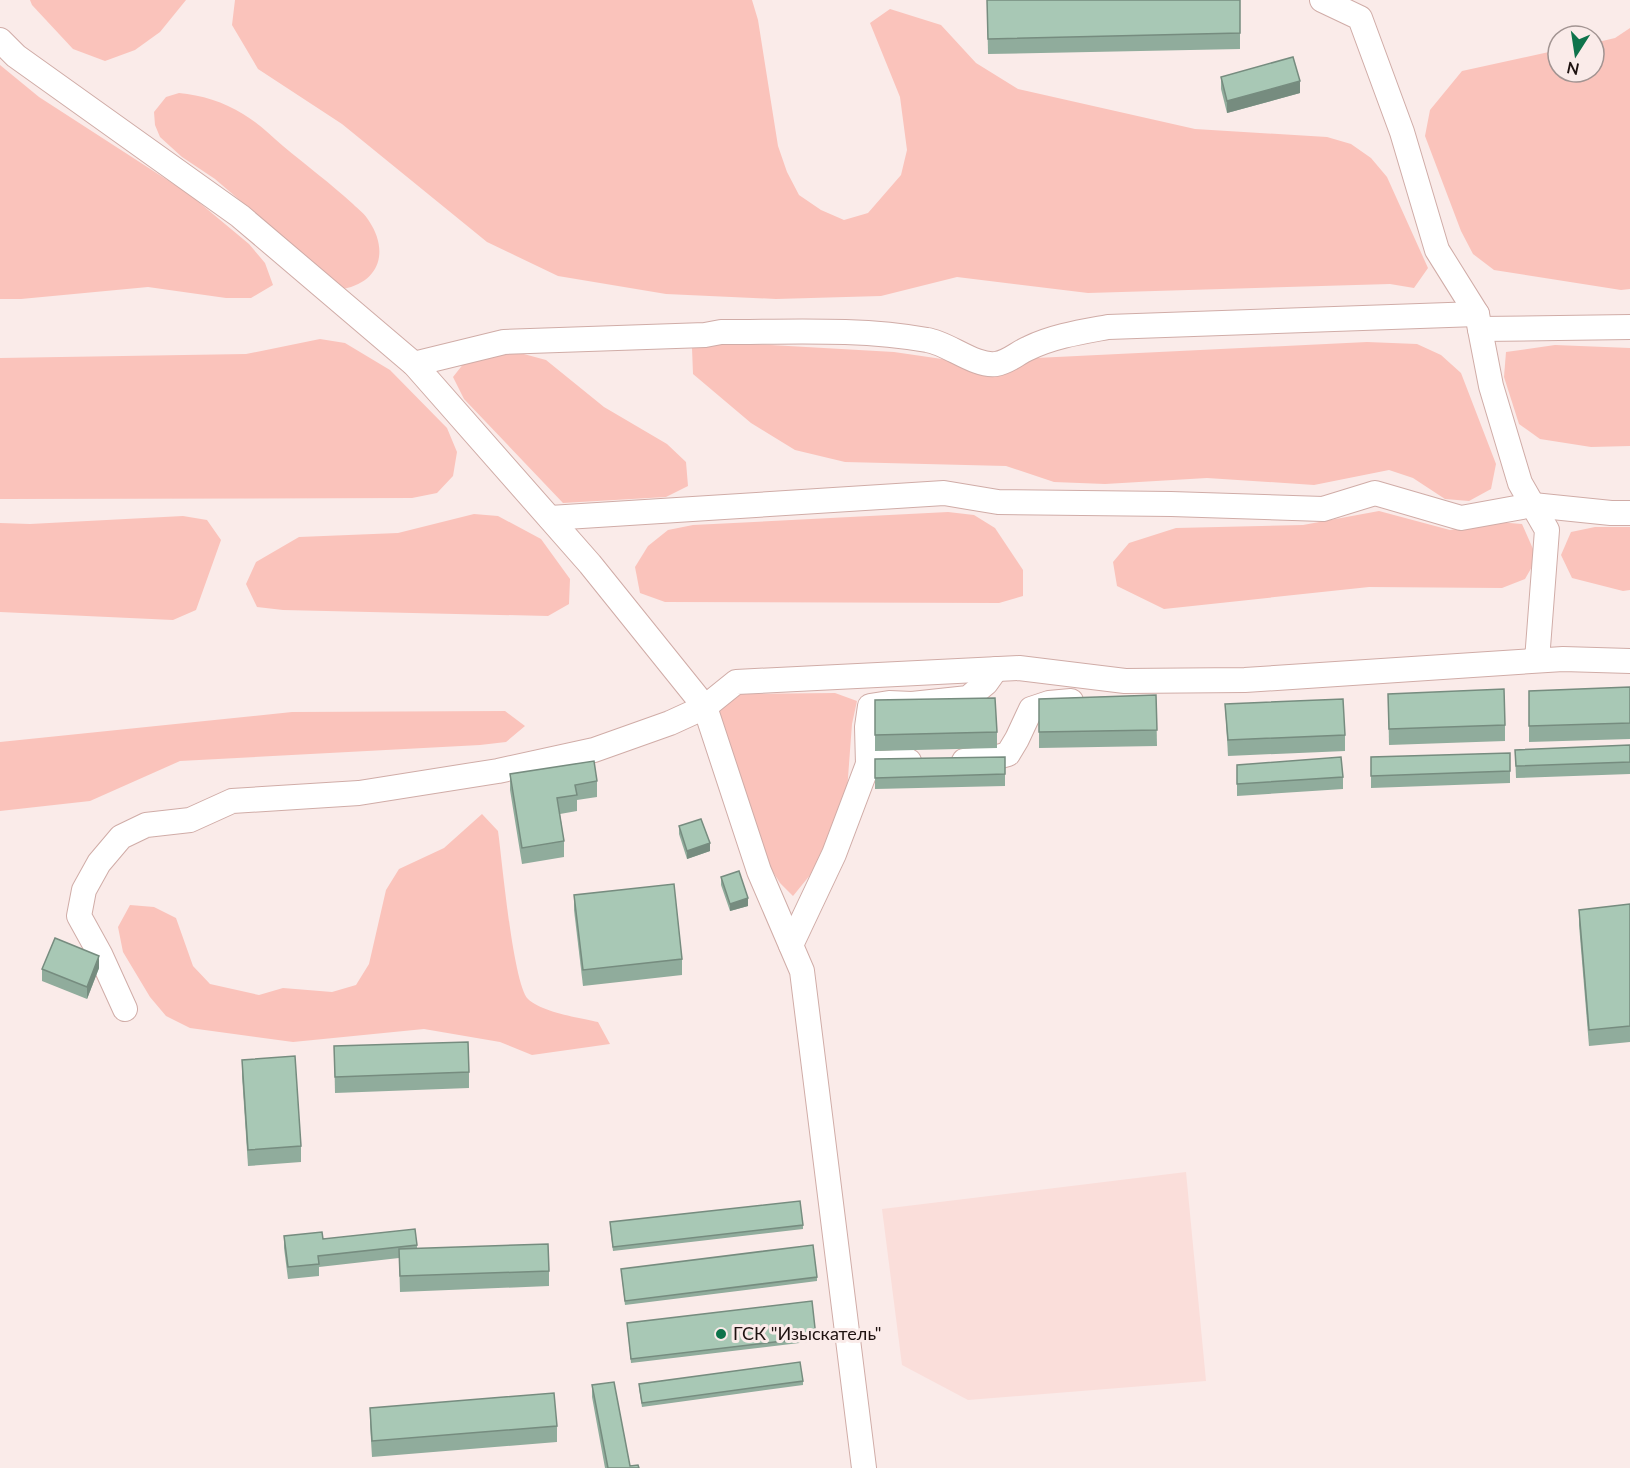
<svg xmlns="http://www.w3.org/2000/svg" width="1630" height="1468" font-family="Lato,sans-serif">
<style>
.built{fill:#fadeda}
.green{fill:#fac3bb}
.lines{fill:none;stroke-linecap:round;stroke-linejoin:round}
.minor-casing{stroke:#d0aca7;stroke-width:26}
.minor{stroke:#fff;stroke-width:24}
.wall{fill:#90ac9c}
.shaded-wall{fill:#768c7f}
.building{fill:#a8c8b5;stroke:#768c7f;stroke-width:1.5}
.poi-dot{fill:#0e734b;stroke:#faebe9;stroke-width:2}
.labels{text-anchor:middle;stroke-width:6;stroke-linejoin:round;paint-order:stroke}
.poi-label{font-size:18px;fill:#1e1210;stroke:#faebe9;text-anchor:start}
</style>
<rect width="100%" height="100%" fill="#faebe9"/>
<path class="built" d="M 1186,1172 L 1206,1381 L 968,1400 L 902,1365 L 882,1209 Z"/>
<g class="green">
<path d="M 30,0 L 186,0 L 160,32 L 135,50 L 105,61 L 73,49 L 32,5 Z"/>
<path d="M 235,0 L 752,0 L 758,20 L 778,146 L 787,172 L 799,195 L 821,210 L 844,220 L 868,213 L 901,175 L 907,150 L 900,97 L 870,23 L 890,9 L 941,25 L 976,63 L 1018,89 L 1195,129 L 1327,137 L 1351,144 L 1371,158 L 1387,177 L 1428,268 L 1414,288 L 1390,284 L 1088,293 L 957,277 L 881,296 L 776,299 L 666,294 L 558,276 L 487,242 L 342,124 L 258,69 L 232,25 Z"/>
<path d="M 1630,28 L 1630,289 L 1621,290 L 1494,270 L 1473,254 L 1461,231 L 1425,136 L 1430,110 L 1462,71 L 1558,50 L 1558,72 L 1594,72 L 1594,43 L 1615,38 Z"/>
<path d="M 0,65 L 39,97 L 189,194 L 249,244 L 265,263 L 273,285 L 251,298 L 226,298 L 148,287 L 21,299 L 0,299 Z"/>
<path d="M 179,93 C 201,95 224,102 243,114 C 257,122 270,135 283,146 C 306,165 331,184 353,204 C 358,209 365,214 369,221 C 389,251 380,282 343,289 L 215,179 L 182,157 L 160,137 L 155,125 L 154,112 L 166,97 Z"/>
<path d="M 320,339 L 345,343 L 390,370 L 447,428 L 457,452 L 453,476 L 437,493 L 412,498 L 0,499 L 0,358 L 246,354 Z"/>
<path d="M 717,342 L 894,352 L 990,366 L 1036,358 L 1367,342 L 1417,344 L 1441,355 L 1461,373 L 1496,464 L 1491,489 L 1469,501 L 1445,499 L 1413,478 L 1389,470 L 1314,485 L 1207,478 L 1105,484 L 1054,482 L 1006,466 L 845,462 L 795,450 L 751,423 L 693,374 L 692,348 Z"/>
<path d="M 1555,345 L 1630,348 L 1630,446 L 1591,447 L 1540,439 L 1519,424 L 1504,377 L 1506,352 Z"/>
<path d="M 520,353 L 546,360 L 604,407 L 667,444 L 686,462 L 688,486 L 666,497 L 563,503 L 464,399 L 453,377 L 468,358 Z"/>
<path d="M 1379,511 L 1450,530 L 1497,522 L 1522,524 L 1537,558 L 1525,579 L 1502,588 L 1369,587 L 1164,609 L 1117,586 L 1113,562 L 1129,543 L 1176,528 L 1303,525 Z"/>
<path d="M 948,512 L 974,515 L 995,528 L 1023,570 L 1023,596 L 999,603 L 665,602 L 640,593 L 635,567 L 648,546 L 668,530 L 693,525 Z"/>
<path d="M 474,514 L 498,516 L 541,539 L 570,579 L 569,604 L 548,616 L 283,610 L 257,607 L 246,584 L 256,562 L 299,537 L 398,533 Z"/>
<path d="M 183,516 L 207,520 L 221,540 L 196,610 L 173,620 L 0,612 L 0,523 L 30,524 Z"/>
<path d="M 1595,527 L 1630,527 L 1630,590 L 1623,591 L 1572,578 L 1561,555 L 1571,532 Z"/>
<path d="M 835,693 L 857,701 L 852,724 L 847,791 L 815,869 L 793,896 L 780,883 L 768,864 L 718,715 L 729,694 Z"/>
<path d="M 505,711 L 525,726 L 506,742 L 480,745 L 180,761 L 90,801 L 0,811 L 0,742 L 292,712 Z"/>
<path d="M 482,814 L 498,831 C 502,859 513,984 528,999 C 541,1012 580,1018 598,1022 L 610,1044 L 532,1055 L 500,1042 L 424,1029 L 293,1042 L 190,1028 L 166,1016 L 150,997 L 123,952 L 118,927 L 130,905 L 154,907 L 176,918 L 193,966 L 210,984 L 259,995 L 283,988 L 332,992 L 356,985 L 369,964 L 386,890 L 399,869 L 444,848 Z"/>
</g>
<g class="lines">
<g class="minor-casing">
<g id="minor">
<path d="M 1322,0 L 1360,18 L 1402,132 L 1437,250 L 1477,314 L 1491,386 L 1520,483 L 1547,530 L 1537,660"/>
<path d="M 0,40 L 16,56 L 240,216 L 414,364 L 590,564 L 705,707 L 759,871 L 802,971 L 864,1468"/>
<path d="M 1480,329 L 1630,327"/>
<path d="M 414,364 L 504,342 L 705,335 L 721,332 C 790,332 860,328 927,340 C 948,343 975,367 996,364 C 1009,362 1017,353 1029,348 C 1054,336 1081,332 1108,327 L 1477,314"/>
<path d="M 550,518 L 944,493 L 998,502 L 1171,504 L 1323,509 L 1375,493 L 1461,518 L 1533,505 L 1611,513 L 1630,513"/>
<path d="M 964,761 L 994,758 L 1008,754 L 1017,739 L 1031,709 L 1049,703 L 1071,701"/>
<path d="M 868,764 L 867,727 L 870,706 L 889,703 L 912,704 L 968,698 L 986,683 L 996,669"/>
<path d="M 791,945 L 834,854 L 868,764 L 909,761"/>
<path d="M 125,1009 L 100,954 L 79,916 L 84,890 L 99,863 L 121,837 L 146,825 L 190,820 L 232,801 L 359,793 L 498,771 L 594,750 L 670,723 L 705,707 L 736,682 L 1019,668 L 1125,681 L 1245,680 L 1563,659 L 1630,661"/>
</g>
</g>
<use href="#minor" class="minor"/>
</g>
<g class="wall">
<path d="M 987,0 L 1240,33 L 1240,49 L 988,54 Z"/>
<path d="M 1221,77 L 1300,93 L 1227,113 L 1221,89 Z"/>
<path d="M 1630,687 L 1630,739 L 1529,742 L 1529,691 Z"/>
<path d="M 1388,694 L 1505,725 L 1505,741 L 1389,745 Z"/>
<path d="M 1156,695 L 1157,746 L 1039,748 L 1039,699 Z"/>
<path d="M 875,700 L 997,732 L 997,748 L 875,751 Z"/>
<path d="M 1225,704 L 1345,735 L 1345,751 L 1228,756 Z"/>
<path d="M 1630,745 L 1630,774 L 1516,778 L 1515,750 Z"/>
<path d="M 1510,753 L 1510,783 L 1371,788 L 1371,757 Z"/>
<path d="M 875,759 L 1005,774 L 1005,786 L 875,789 Z"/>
<path d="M 1237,765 L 1343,777 L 1343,789 L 1237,796 Z"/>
<path d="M 510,774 L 597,781 L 597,797 L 577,800 L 577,811 L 560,814 L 564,841 L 564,857 L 522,864 L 510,790 Z"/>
<path d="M 679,826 L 710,851 L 687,859 L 679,834 Z"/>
<path d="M 721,877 L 748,906 L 730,911 L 721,885 Z"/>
<path d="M 574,895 L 682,959 L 682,975 L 583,986 L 574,910 Z"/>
<path d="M 1630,904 L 1630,1042 L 1589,1046 L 1579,925 L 1579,910 Z"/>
<path d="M 99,968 L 87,999 L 42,981 L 42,969 Z"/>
<path d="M 334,1046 L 469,1072 L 469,1088 L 335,1093 Z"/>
<path d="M 242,1060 L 301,1146 L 301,1162 L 248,1166 L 242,1076 Z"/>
<path d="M 803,1225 L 803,1229 L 613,1251 L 610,1226 Z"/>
<path d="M 284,1236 L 417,1245 L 417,1249 L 549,1271 L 549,1286 L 400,1292 L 399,1258 L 319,1267 L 319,1276 L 288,1279 L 284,1248 Z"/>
<path d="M 621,1269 L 817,1277 L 817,1281 L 625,1305 Z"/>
<path d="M 627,1323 L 816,1337 L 816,1341 L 631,1363 Z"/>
<path d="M 803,1381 L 803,1385 L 642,1407 L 639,1388 L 639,1384 Z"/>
<path d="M 592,1385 L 630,1466 L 639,1468 L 605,1468 L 592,1397 Z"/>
<path d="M 370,1408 L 557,1426 L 557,1442 L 372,1457 L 370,1424 Z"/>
</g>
<g class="shaded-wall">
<path d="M 1300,81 L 1300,93 L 1227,113 L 1227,101 Z"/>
<path d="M 710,843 L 710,851 L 687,859 L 687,851 Z"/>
<path d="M 748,898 L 748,906 L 730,911 L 730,904 Z"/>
<path d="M 99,956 L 99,968 L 87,999 L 87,987 Z"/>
</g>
<g class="building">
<path d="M 987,0 L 1240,0 L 1240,33 L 988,39 Z"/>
<path d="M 1293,57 L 1300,81 L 1227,101 L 1221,77 Z"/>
<path d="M 1630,687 L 1630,723 L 1529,726 L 1529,691 Z"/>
<path d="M 1504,689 L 1505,725 L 1389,729 L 1388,694 Z"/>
<path d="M 1156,695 L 1157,730 L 1039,732 L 1039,699 Z"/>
<path d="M 995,698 L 997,732 L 875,735 L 875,700 Z"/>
<path d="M 1343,699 L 1345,735 L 1228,740 L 1225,704 Z"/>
<path d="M 1630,745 L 1630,762 L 1516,766 L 1515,750 Z"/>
<path d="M 1510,753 L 1510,771 L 1371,776 L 1371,757 Z"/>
<path d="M 1005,757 L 1005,774 L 875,778 L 875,759 Z"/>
<path d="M 1341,757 L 1343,777 L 1237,784 L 1237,765 Z"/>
<path d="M 594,761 L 597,781 L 575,785 L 577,795 L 557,798 L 564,841 L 522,848 L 510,774 Z"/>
<path d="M 701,819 L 710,843 L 687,851 L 679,826 Z"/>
<path d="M 739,871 L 748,898 L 730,904 L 721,877 Z"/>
<path d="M 674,884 L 682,959 L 583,970 L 574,895 Z"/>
<path d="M 1630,904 L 1630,1026 L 1589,1030 L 1579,910 Z"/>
<path d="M 55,938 L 99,956 L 87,987 L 42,969 Z"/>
<path d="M 468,1042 L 469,1072 L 335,1077 L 334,1046 Z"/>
<path d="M 295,1056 L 301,1146 L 248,1150 L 242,1060 Z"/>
<path d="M 800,1201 L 803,1225 L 613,1247 L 610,1222 Z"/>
<path d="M 415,1229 L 417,1245 L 318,1256 L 319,1264 L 288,1267 L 284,1236 L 322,1232 L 323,1239 Z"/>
<path d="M 548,1244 L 549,1271 L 400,1276 L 399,1249 Z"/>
<path d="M 813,1245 L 817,1277 L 625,1301 L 621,1269 Z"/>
<path d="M 812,1301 L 816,1337 L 631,1359 L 627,1323 Z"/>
<path d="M 800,1362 L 803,1381 L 642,1403 L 639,1384 Z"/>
<path d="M 614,1382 L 630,1466 L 638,1465 L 639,1468 L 608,1468 L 592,1385 Z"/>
<path d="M 554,1393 L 557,1426 L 372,1441 L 370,1408 Z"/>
</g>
<circle class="poi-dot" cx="721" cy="1334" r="6"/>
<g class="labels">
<g class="poi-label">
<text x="733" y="1340">ГСК "Изыскатель"</text>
</g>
</g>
<g transform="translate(1576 54) rotate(192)"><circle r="28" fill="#faebe9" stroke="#a29492" stroke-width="1.5"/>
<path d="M0-4.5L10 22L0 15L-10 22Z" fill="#0e734b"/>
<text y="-9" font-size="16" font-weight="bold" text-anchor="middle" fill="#1e1210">N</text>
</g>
</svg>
